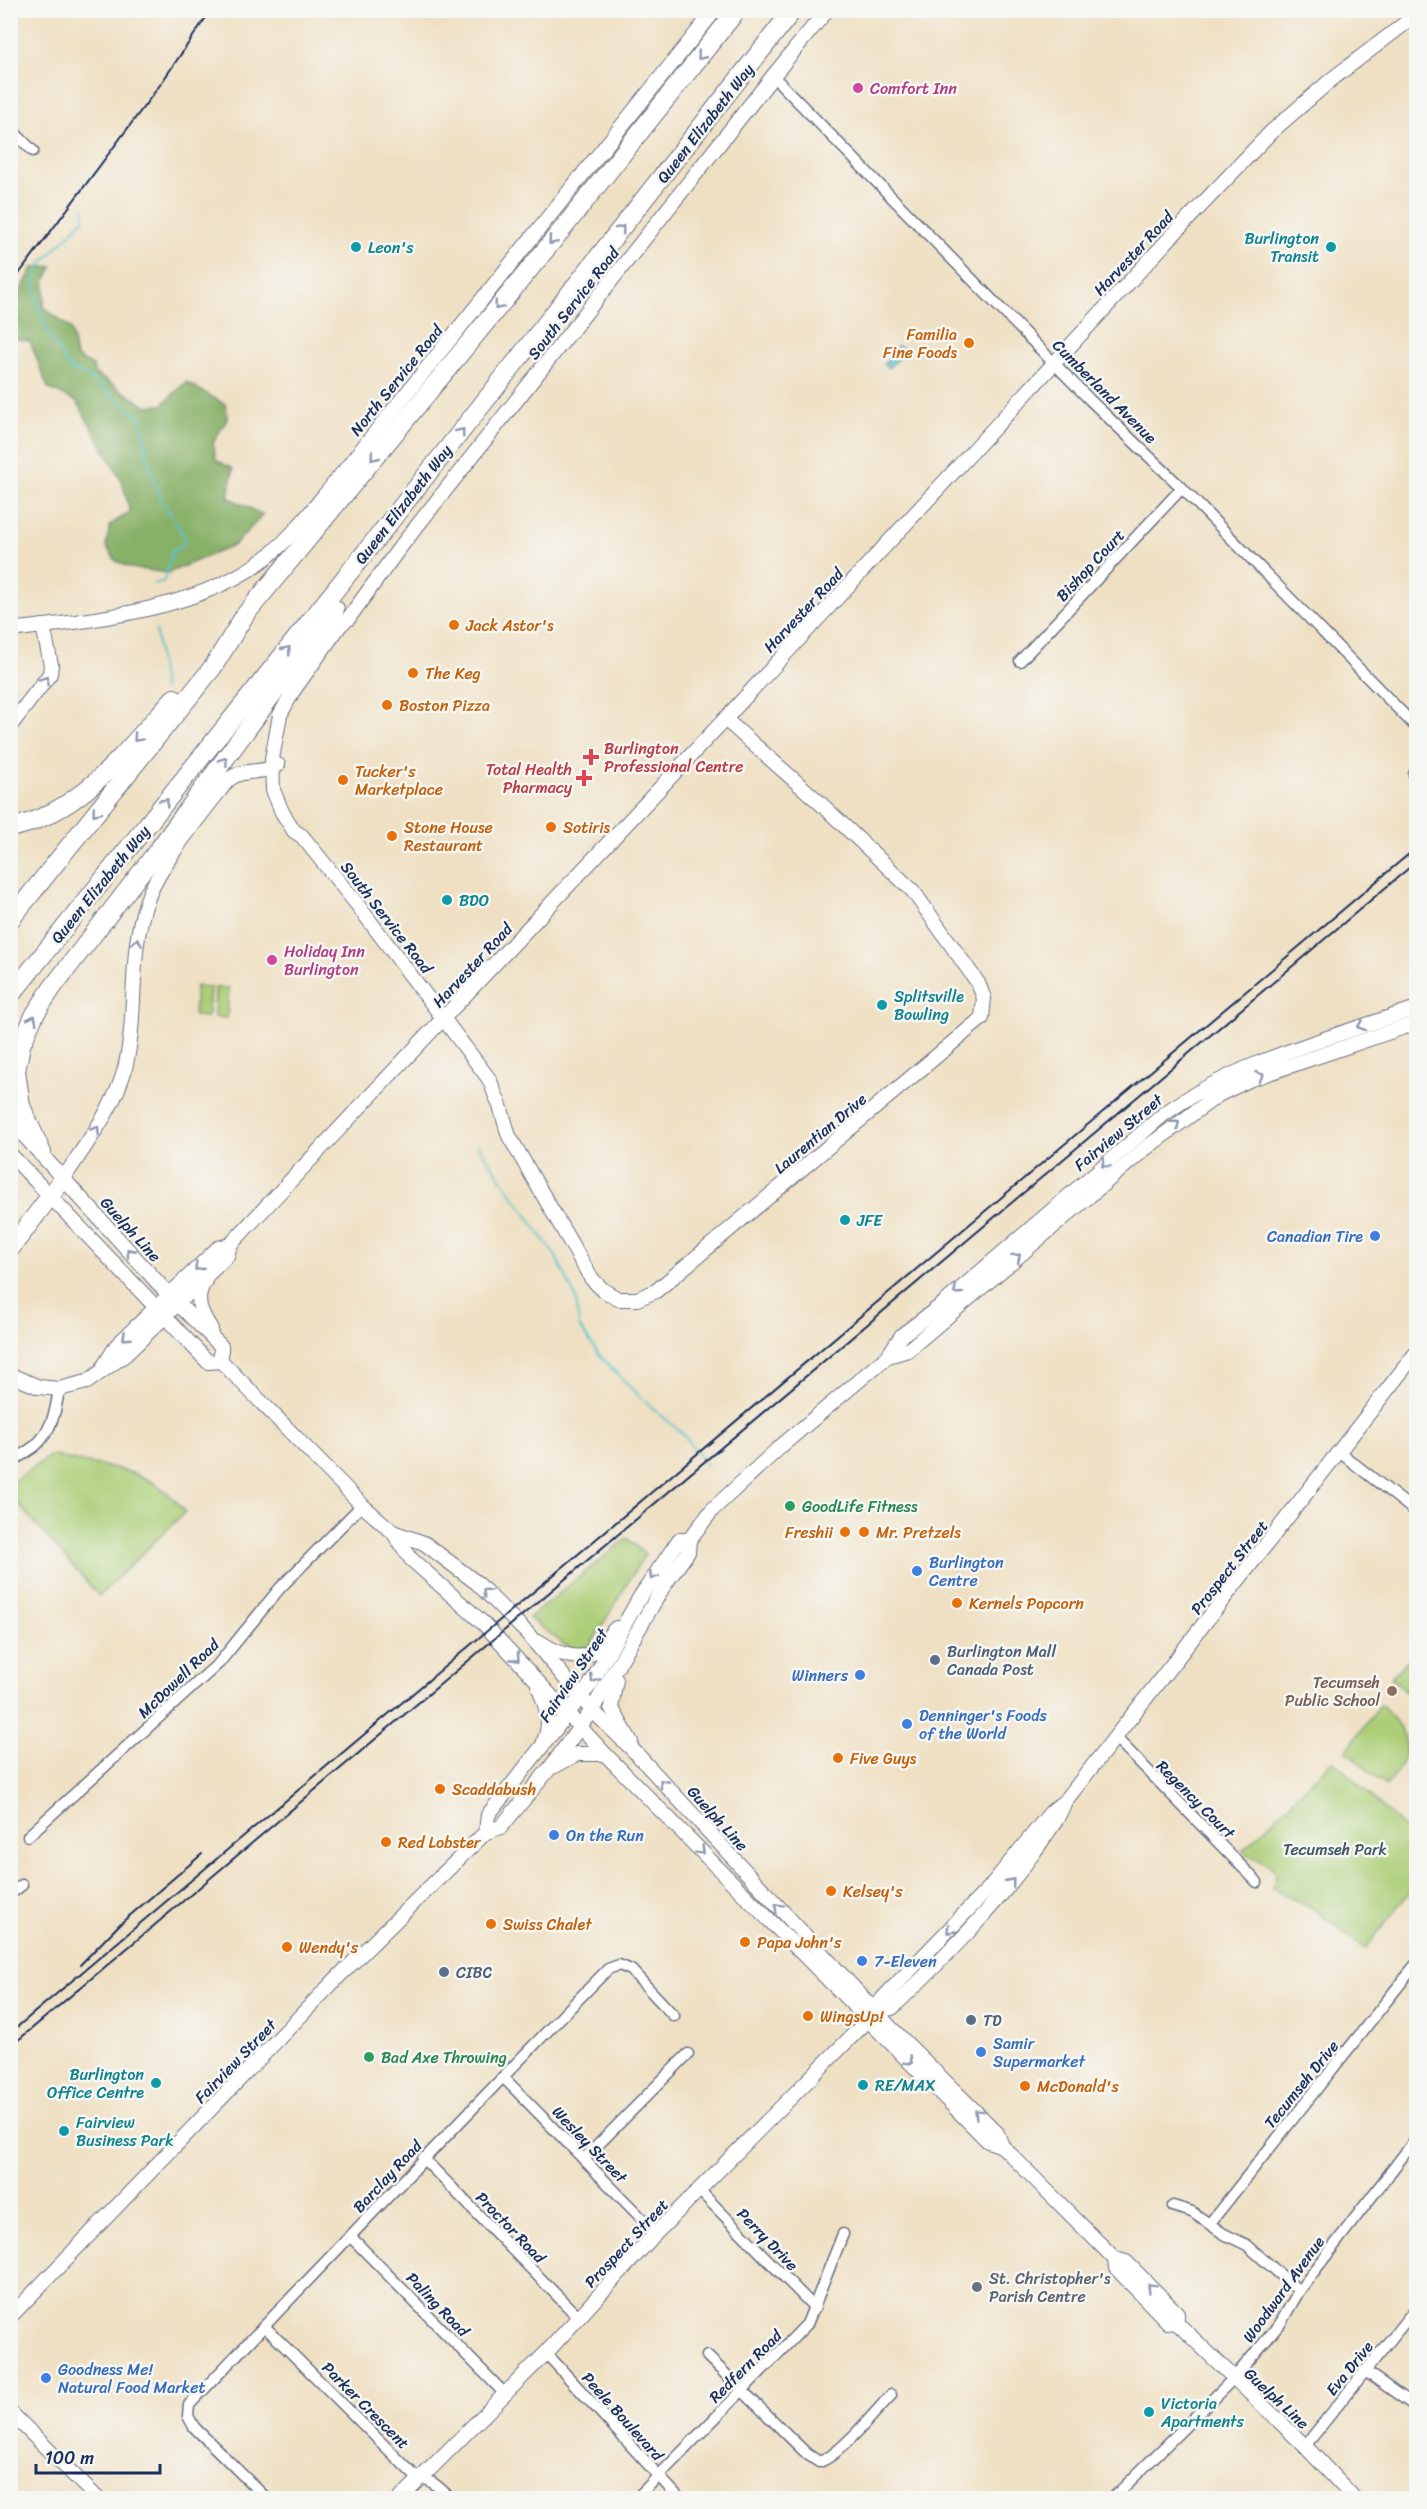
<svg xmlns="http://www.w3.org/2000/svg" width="1427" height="2509" font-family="Sriracha,sans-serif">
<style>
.green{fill:#abce76;stroke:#637e6a;stroke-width:1.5}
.forest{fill:#88b167;stroke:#527062;stroke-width:1.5}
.water{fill:#55c3c9;stroke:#387994;stroke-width:1.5}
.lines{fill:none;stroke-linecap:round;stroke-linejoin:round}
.stream{stroke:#55c3c9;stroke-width:2}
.street-casing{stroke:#656d81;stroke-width:13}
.secondary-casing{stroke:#656d81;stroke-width:16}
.highway-casing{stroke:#656d81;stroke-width:20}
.street{stroke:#fff;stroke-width:10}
.secondary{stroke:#fff;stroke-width:14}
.highway{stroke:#fff;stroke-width:18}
.rail{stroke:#1b2f5e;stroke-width:2}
.oneway{stroke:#8d97ae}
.hotel-dot{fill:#d1479c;stroke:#f6f6f2;stroke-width:2}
.culture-dot{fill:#0f9aa8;stroke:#f6f6f2;stroke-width:2}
.food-dot{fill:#e8710a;stroke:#f6f6f2;stroke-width:2}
.health-dot{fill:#e0444e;stroke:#f6f6f2;stroke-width:2}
.shop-dot{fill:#3f7fe0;stroke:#f6f6f2;stroke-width:2}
.leisure-dot{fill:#2e9e5b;stroke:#f6f6f2;stroke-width:2}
.service-dot{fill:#5c6f8a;stroke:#f6f6f2;stroke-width:2}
.education-dot{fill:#8d6e63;stroke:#f6f6f2;stroke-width:2}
.worship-dot{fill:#6b7280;stroke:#f6f6f2;stroke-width:2}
.labels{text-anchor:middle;stroke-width:5;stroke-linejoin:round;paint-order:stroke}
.hotel-label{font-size:16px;fill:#b23c85;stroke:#f6f6f2;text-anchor:start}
.street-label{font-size:16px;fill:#1b2f5e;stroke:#f6f6f2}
.culture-label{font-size:16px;fill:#0d838f;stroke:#f6f6f2;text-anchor:start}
.food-label{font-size:16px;fill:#c56008;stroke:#f6f6f2;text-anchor:start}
.health-label{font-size:16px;fill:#be3a42;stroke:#f6f6f2;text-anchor:start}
.shop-label{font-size:16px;fill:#366cbe;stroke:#f6f6f2;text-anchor:start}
.leisure-label{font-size:16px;fill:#27864d;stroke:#f6f6f2;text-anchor:start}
.service-label{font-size:16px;fill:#4e5e75;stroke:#f6f6f2;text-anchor:start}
.education-label{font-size:16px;fill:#785e54;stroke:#f6f6f2;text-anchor:end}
.park-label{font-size:16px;fill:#3f5764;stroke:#f6f6f2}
.worship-label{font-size:16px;fill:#5b616d;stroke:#f6f6f2;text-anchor:start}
</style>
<rect width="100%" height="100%" fill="#f6f6f2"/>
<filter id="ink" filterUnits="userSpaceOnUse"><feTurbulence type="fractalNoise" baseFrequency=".0167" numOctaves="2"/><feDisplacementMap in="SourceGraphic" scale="12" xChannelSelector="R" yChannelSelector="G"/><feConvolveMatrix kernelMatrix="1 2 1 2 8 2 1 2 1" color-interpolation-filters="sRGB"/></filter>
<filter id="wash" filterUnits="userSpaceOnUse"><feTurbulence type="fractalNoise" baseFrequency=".008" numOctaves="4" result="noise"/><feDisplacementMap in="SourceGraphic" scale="24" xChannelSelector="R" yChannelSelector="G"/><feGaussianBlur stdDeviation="1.35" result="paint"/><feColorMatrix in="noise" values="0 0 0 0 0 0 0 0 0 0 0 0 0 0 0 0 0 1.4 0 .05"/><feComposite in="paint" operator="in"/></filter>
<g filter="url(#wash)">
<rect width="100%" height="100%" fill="#efe0c3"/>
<g class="green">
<path d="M 196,986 L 210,987 L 208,1017 L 194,1016 Z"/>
<path d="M 215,988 L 229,988 L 227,1018 L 214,1017 Z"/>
<path d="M 51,1455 C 103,1470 148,1462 185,1512 L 99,1596 L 11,1496 L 11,1483 Z"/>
<path d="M 627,1538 L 645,1554 L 590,1646 L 576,1651 L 565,1645 L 529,1618 Z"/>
<path d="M 1416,1652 L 1416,1702 L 1391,1677 Z"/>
<path d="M 1380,1705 C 1412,1733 1414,1753 1386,1786 L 1346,1751 Z"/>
<path d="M 1333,1760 L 1416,1839 L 1416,1884 L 1365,1949 L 1315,1910 L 1273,1889 C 1281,1859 1261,1864 1242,1851 Z"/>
</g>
<path class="forest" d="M 53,266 L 45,281 L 44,307 L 71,329 L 76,357 L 93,366 L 94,373 L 146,406 L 162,405 L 186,382 L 226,405 L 227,419 L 213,443 L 216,460 L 233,469 L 228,497 L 263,515 L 234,545 L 168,573 L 131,568 L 116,561 L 106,546 L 110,525 L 130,512 L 122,481 L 77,402 L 48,388 L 30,341 L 11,338 L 11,309 L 33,268 Z"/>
<path class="water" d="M 898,346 L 904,349 L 905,352 L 888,368 L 884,364 L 893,355 L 892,353 Z"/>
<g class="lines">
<g class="stream">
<path d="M 84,207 L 84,219 L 42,263 L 34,283 L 38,304 L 50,336 L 69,368 L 88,377 L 142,419 C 145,450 151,478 165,506 C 171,519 184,529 185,543 L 172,552 L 164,581 L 154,584"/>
<path d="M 156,630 L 163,689"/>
<path d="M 478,1145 L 556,1257 L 576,1298 L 579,1326 L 600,1356 L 640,1397 L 683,1434 L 708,1468"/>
</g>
</g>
</g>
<g filter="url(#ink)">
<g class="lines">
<g class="street-casing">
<g id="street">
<path d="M 773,76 L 1090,400 L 1182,488 L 1416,727"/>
<path d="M 10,128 L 33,151"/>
<path d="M 1020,661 L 1182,488"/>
<path d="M 1414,774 L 1416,771"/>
<path d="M 1338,1451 L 1416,1512"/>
<path d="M 10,1463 C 18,1457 27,1452 35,1446 C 52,1431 56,1410 59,1389"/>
<path d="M 1115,1737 L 1257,1882"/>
<path d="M 28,1836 L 219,1663 L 280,1588 L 362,1505"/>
<path d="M 10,1894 L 22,1885"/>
<path d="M 503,2077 L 656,2233"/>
<path d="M 423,2158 L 578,2317"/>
<path d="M 584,2159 L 688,2054"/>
<path d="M 699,2190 L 815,2308"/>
<path d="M 1173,2206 L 1192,2212 L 1224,2234 L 1247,2245 L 1299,2291"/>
<path d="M 1210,2223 L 1416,1964"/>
<path d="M 351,2237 L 504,2393"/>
<path d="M 264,2326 L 415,2476 C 429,2477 441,2489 450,2498"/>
<path d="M 546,2353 L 679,2498"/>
<path d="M 707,2356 L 807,2454 L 819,2462 C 838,2457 875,2412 891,2395"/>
<path d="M 1365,2371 L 1416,2407"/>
<path d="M 1305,2446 L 1416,2308"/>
<path d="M 266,2498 L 194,2427 L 188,2416 L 189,2405 C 328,2259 467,2113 608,1969 L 619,1965 L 631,1970 L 674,2016"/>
<path d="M 637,2498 L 807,2324 L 843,2234"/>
<path d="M 1113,2498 L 1233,2379 L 1280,2324 L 1299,2291 L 1416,2139"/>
</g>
</g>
<g class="secondary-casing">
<g id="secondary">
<path d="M 10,630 C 94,620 199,610 267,557 C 292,537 312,510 332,486 L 715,10"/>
<path d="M 725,719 L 819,802 L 913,891 L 978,983 L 984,998 L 982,1018 L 656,1291 L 637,1299 L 618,1299 L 603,1290 L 591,1278 L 509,1136 L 500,1106 L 489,1079 L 356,903 L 302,836 L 294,831 L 282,812 L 273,790 L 272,759 L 280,715 L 293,691 L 341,624 L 348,619 L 398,550 L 773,76 L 827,10"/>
<path d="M 10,726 L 50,674 L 51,665 L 43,626"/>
<path d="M 10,1120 L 169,1295 L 221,1346 L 221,1361 L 362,1505 L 393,1532 L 411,1559 L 483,1623 L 605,1754 L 988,2141 L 1002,2146 L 1115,2259 L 1126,2262 L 1177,2313 L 1177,2323"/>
<path d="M 10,1154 L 208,1362 L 221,1361"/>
<path d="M 64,1178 C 86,1143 112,1112 124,1072 C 139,1016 127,956 147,900 C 160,864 203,812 228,780 C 244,767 263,775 278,765"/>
<path d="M 205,1281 C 193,1299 201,1313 211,1329"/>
<path d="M 888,1356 L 908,1350 L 1146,1148 L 1218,1095 L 1251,1079 L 1416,1023"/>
<path d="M 104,1366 L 117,1345 L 218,1248 L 230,1245"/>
<path d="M 10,1375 L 39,1387 L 59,1389 L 87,1382 L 126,1354 L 227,1256 L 230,1245 L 725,719 L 1169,239 L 1271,132 L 1332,79 L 1416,15"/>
<path d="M 393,1532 L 424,1543 L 477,1583 L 527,1633 L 592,1710 L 633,1750 L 889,2026 L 997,2133 L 1002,2146"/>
<path d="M 540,1642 C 556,1653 580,1664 597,1650 C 605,1644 609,1634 616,1628"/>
<path d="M 616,1680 L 611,1707 L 631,1742"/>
<path d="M 538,1685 C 545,1705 553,1720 544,1741"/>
<path d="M 555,1766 L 577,1754 L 605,1754"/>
<path d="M 486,1832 L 488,1815 L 590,1685 L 640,1597 L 679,1540 L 689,1540"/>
<path d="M 875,2012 L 892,2008 C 943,1959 993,1910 1034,1852 C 1046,1835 1058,1820 1065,1801"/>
<path d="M 1115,2259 L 1116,2268 L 1168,2322 L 1177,2323 L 1305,2446 L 1354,2498"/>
<path d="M 10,2317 L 337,1978 L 486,1832 L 501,1827 L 550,1768 L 592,1710 L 663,1587 L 688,1552 L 689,1540 L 713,1509 L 780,1447 L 888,1356 L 902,1335 L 943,1304 L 1164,1114 C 1239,1060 1330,1039 1416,1008"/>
<path d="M 10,2412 L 97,2498"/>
<path d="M 401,2498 L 546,2353 L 656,2233 L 868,2020 L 883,1998 L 990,1887 L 1051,1812 L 1066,1800 L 1416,1353"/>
</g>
</g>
<g class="highway-casing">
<g id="highway">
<path d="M 10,828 C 82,813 126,750 174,698"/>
<path d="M 10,920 L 213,667 L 245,615 L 565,226 L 737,10"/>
<path d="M 10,996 L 392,519 L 793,10"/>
<path d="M 42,1153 L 21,1106 L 16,1071 L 21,1045 L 35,1014 L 52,988 L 159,849 L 335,609"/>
<path d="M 10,1249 L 64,1178"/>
</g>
</g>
<use href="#street" class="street"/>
<use href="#secondary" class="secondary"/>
<use href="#highway" class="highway"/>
<g class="rail">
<path d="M 10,286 L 160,85 L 211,10"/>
<path d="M 80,1965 L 121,1923 L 202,1854"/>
<path d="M 10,2033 L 1416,848"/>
<path d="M 10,2047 L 1416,862"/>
</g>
</g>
<defs><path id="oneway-chevron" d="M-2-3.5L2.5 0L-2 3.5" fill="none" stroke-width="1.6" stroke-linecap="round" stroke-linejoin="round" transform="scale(1.5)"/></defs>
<g class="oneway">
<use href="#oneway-chevron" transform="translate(701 56) rotate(129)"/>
<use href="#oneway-chevron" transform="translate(621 229) rotate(-52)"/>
<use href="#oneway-chevron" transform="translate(552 241) rotate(131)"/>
<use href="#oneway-chevron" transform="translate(498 306) rotate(129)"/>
<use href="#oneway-chevron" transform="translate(461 432) rotate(-52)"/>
<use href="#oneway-chevron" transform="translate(374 457) rotate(129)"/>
<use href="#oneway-chevron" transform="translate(287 650) rotate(-51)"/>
<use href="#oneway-chevron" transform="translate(45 680) rotate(-56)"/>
<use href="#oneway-chevron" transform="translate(137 738) rotate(133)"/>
<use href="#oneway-chevron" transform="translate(224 761) rotate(-54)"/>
<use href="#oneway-chevron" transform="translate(165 802) rotate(-51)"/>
<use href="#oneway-chevron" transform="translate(96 812) rotate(129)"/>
<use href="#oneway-chevron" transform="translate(137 942) rotate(-81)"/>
<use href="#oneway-chevron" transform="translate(33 1019) rotate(-64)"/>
<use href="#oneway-chevron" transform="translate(1361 1026) rotate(162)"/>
<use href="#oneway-chevron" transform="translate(1260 1076) rotate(-20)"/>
<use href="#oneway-chevron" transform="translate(1176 1124) rotate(-38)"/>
<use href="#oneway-chevron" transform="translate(96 1130) rotate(-56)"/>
<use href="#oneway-chevron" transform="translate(1105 1164) rotate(140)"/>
<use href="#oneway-chevron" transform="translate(130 1252) rotate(-132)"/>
<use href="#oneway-chevron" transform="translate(1017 1257) rotate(-40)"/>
<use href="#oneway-chevron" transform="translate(198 1267) rotate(136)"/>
<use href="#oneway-chevron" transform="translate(957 1291) rotate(139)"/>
<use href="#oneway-chevron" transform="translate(126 1337) rotate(137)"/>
<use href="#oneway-chevron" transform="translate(653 1576) rotate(123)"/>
<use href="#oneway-chevron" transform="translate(486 1592) rotate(-135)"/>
<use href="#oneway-chevron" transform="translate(516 1658) rotate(47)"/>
<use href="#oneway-chevron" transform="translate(594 1679) rotate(122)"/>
<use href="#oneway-chevron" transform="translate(663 1783) rotate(-132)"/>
<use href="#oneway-chevron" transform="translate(701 1851) rotate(45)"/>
<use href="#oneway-chevron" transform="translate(1011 1882) rotate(-51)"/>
<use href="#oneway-chevron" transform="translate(778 1907) rotate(-133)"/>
<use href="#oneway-chevron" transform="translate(950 1930) rotate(134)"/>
<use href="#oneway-chevron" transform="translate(909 2061) rotate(45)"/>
<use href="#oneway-chevron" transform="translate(978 2113) rotate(-135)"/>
<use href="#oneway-chevron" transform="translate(1151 2287) rotate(-135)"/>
</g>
</g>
<g class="hotel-dot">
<circle cx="858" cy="88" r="6"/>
<circle cx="272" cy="960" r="6"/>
</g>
<g class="culture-dot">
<circle cx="356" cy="247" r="6"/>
<circle cx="1331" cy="247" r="6"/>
<circle cx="447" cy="900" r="6"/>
<circle cx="882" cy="1005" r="6"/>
<circle cx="845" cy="1220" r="6"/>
<circle cx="156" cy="2083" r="6"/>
<circle cx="863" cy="2085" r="6"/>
<circle cx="64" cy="2131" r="6"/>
<circle cx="1149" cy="2412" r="6"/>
</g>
<g class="food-dot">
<circle cx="969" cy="343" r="6"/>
<circle cx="454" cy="625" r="6"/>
<circle cx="413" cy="673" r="6"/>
<circle cx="387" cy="705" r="6"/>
<circle cx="343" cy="780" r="6"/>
<circle cx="551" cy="827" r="6"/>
<circle cx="392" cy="836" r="6"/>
<circle cx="845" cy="1532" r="6"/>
<circle cx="864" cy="1532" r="6"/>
<circle cx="957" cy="1603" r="6"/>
<circle cx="838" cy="1758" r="6"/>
<circle cx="440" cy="1789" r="6"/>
<circle cx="386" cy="1842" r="6"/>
<circle cx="831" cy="1891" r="6"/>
<circle cx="491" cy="1924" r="6"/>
<circle cx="745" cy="1942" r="6"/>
<circle cx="287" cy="1947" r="6"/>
<circle cx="808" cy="2016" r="6"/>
<circle cx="1025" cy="2086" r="6"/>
</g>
<g class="health-dot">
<path d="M588 748h6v6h6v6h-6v6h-6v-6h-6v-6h6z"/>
<path d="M581 769h6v6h6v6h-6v6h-6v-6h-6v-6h6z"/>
</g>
<g class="shop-dot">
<circle cx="1375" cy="1236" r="6"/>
<circle cx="917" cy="1571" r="6"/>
<circle cx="860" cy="1675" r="6"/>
<circle cx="907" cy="1724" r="6"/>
<circle cx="554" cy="1835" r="6"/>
<circle cx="862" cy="1961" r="6"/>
<circle cx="981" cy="2052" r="6"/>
<circle cx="46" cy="2378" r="6"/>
</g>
<g class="leisure-dot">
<circle cx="790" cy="1506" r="6"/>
<circle cx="369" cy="2057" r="6"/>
</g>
<g class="service-dot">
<circle cx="935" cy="1660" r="6"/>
<circle cx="444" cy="1972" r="6"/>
<circle cx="971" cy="2020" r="6"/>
</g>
<circle class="education-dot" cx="1392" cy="1691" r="6"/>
<circle class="worship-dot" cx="977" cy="2287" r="6"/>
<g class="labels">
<g class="hotel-label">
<text x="870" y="94">Comfort Inn</text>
<text x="284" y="957">Holiday Inn<tspan x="284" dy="18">Burlington</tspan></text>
</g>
<g class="street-label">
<text transform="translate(705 123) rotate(-52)" y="6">Queen Elizabeth Way</text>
<text transform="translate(1133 253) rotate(-47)" y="6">Harvester Road</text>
<text transform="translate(573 303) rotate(-52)" y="6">South Service Road</text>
<text transform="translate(396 380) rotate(-51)" y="6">North Service Road</text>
<text transform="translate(1105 391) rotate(45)" y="6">Cumberland Avenue</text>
<text transform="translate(403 504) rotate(-52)" y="6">Queen Elizabeth Way</text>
<text transform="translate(1090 565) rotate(-47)" y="6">Bishop Court</text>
<text transform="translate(803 610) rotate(-47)" y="6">Harvester Road</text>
<text transform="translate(100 884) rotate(-51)" y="6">Queen Elizabeth Way</text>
<text transform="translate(387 917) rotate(52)" y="6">South Service Road</text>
<text transform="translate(472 965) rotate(-47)" y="6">Harvester Road</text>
<text transform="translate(1118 1132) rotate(-40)" y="6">Fairview Street</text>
<text transform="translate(820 1133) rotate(-40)" y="6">Laurentian Drive</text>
<text transform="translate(131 1229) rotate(48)" y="6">Guelph Line</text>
<text transform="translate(1229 1567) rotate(-52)" y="6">Prospect Street</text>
<text transform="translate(573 1675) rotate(-56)" y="6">Fairview Street</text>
<text transform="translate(178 1678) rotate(-44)" y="6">McDowell Road</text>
<text transform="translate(1196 1799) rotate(45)" y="6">Regency Court</text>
<text transform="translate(718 1818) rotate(48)" y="6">Guelph Line</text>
<text transform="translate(235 2061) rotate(-46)" y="6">Fairview Street</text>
<text transform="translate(1301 2084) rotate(-51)" y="6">Tecumseh Drive</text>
<text transform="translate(590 2144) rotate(46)" y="6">Wesley Street</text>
<text transform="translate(387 2176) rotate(-47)" y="6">Barclay Road</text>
<text transform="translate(511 2227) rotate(46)" y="6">Proctor Road</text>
<text transform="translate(768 2239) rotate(46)" y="6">Perry Drive</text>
<text transform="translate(626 2243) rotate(-47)" y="6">Prospect Street</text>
<text transform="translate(1283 2289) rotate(-54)" y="6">Woodward Avenue</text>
<text transform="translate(438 2304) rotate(46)" y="6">Paling Road</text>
<text transform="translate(745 2366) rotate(-45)" y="6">Redfern Road</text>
<text transform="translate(1349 2368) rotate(-51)" y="6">Eva Drive</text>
<text transform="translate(1277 2398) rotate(43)" y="6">Guelph Line</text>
<text transform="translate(366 2405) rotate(45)" y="6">Parker Crescent</text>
<text transform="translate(623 2416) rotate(48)" y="6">Peele Boulevard</text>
</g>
<g class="culture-label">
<text x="1319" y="244" text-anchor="end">Burlington<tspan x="1319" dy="18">Transit</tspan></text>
<text x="368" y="253">Leon's</text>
<text x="459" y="906">BDO</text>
<text x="894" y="1002">Splitsville<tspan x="894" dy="18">Bowling</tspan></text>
<text x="857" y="1226">JFE</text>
<text x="144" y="2080" text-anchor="end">Burlington<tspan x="144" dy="18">Office Centre</tspan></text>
<text x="875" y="2091">RE/MAX</text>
<text x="76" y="2128">Fairview<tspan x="76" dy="18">Business Park</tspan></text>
<text x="1161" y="2409">Victoria<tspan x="1161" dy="18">Apartments</tspan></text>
</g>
<g class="food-label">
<text x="957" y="340" text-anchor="end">Familia<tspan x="957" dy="18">Fine Foods</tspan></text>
<text x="466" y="631">Jack Astor's</text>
<text x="425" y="679">The Keg</text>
<text x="399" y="711">Boston Pizza</text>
<text x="355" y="777">Tucker's<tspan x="355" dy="18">Marketplace</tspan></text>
<text x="404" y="833">Stone House<tspan x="404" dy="18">Restaurant</tspan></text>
<text x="563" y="833">Sotiris</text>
<text x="833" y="1538" text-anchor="end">Freshii</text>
<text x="876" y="1538">Mr. Pretzels</text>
<text x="969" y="1609">Kernels Popcorn</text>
<text x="850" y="1764">Five Guys</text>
<text x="452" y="1795">Scaddabush</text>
<text x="398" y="1848">Red Lobster</text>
<text x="843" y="1897">Kelsey's</text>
<text x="503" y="1930">Swiss Chalet</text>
<text x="757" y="1948">Papa John's</text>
<text x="299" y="1953">Wendy's</text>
<text x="820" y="2022">WingsUp!</text>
<text x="1037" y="2092">McDonald's</text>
</g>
<g class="health-label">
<text x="604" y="754">Burlington<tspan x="604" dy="18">Professional Centre</tspan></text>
<text x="572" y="775" text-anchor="end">Total Health<tspan x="572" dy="18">Pharmacy</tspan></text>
</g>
<g class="shop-label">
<text x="1363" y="1242" text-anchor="end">Canadian Tire</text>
<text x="929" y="1568">Burlington<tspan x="929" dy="18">Centre</tspan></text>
<text x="848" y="1681" text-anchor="end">Winners</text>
<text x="919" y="1721">Denninger's Foods<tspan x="919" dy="18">of the World</tspan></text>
<text x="566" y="1841">On the Run</text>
<text x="874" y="1967">7-Eleven</text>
<text x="993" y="2049">Samir<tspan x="993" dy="18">Supermarket</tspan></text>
<text x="58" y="2375">Goodness Me!<tspan x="58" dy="18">Natural Food Market</tspan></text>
</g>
<g class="leisure-label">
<text x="802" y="1512">GoodLife Fitness</text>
<text x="381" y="2063">Bad Axe Throwing</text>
</g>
<g class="service-label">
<text x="947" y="1657">Burlington Mall<tspan x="947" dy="18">Canada Post</tspan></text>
<text x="456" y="1978">CIBC</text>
<text x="983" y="2026">TD</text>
</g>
<g class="education-label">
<text x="1380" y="1688">Tecumseh<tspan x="1380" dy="18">Public School</tspan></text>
</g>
<g class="park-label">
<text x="1335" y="1855">Tecumseh Park</text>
</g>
<g class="worship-label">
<text x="989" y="2284">St. Christopher's<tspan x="989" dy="18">Parish Centre</tspan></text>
</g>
</g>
<rect width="1427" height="2509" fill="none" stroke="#f6f6f2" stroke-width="36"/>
<path d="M36 2464v9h124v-9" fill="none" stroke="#1b2f5e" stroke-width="3"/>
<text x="45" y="2464" font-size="18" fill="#1b2f5e" stroke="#f6f6f2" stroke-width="4.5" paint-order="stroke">100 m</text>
</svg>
